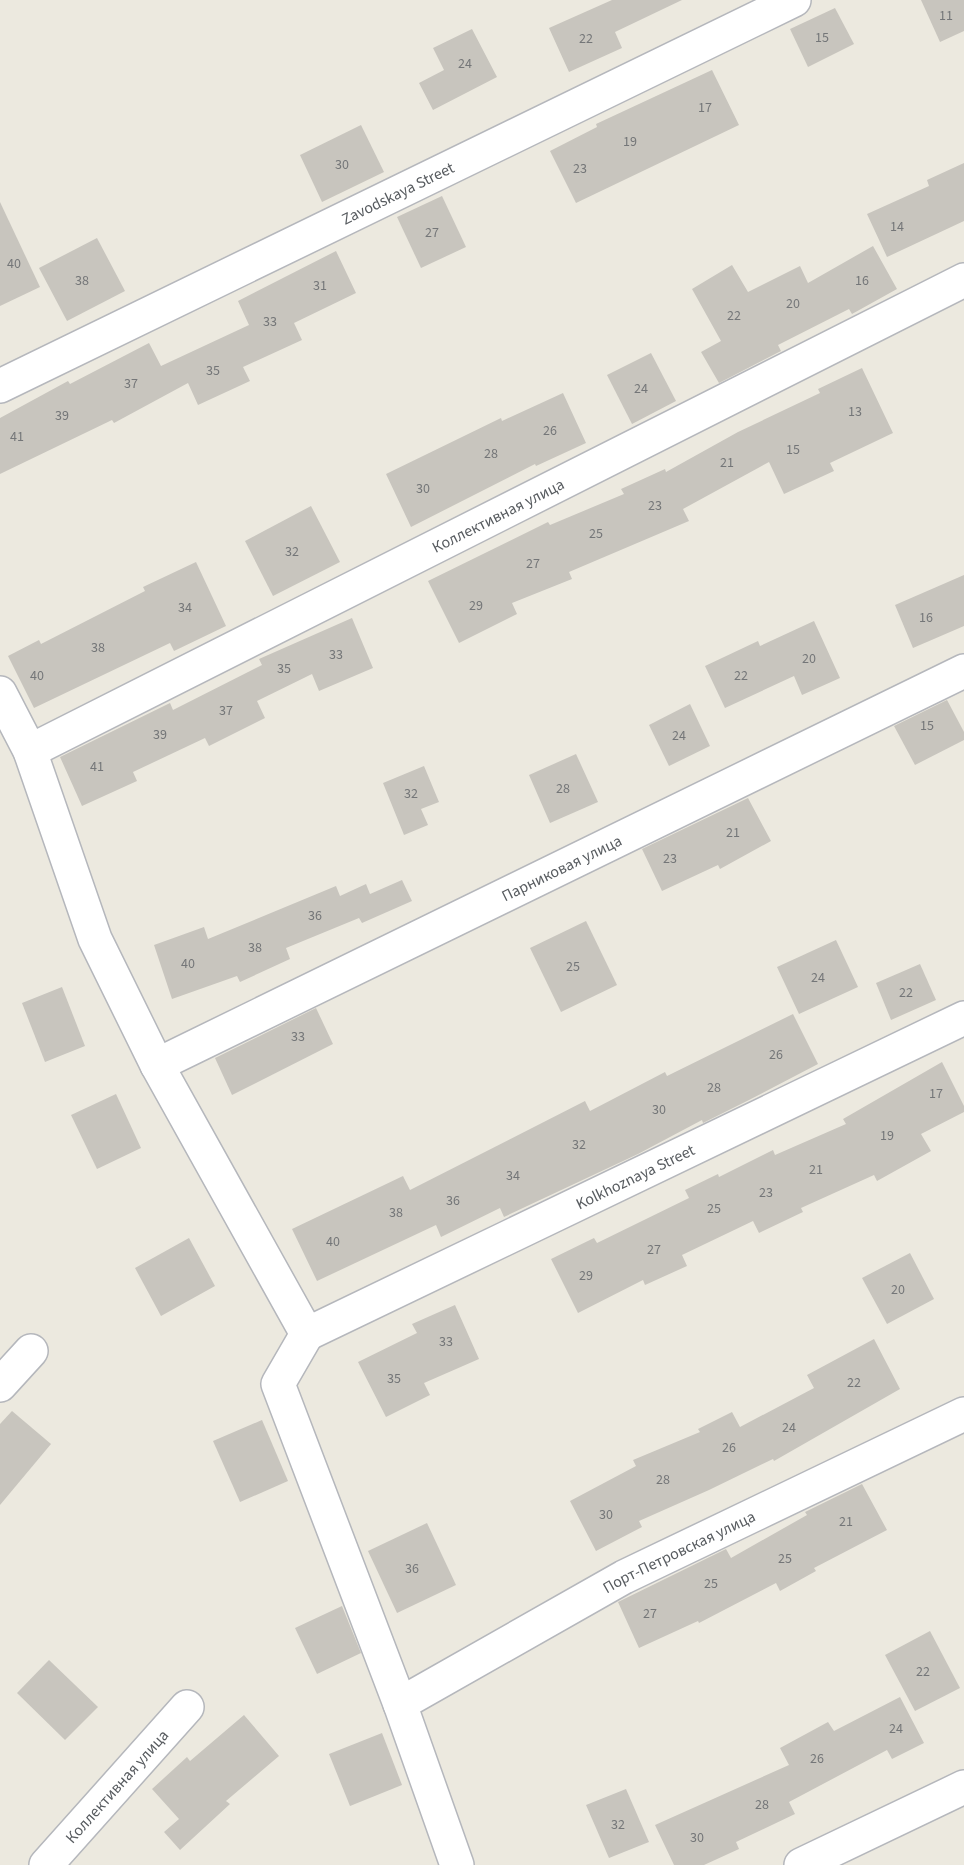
<svg xmlns="http://www.w3.org/2000/svg" width="964" height="1865" font-family="'Source Sans 3',sans-serif">
<style>
.building{fill:#c8c5be}
.lines{fill:none;stroke-linecap:round;stroke-linejoin:round}
.minor-casing{stroke:#b5b7bc;stroke-width:36}
.minor{stroke:#fff;stroke-width:33}
.labels{text-anchor:middle;stroke-width:4.5;stroke-linejoin:round;paint-order:stroke}
.number-label{font-size:14px;fill:#747678}
.street-label{font-size:16px;fill:#585c60;stroke:#fff}
</style>
<rect width="100%" height="100%" fill="#ece9df"/>
<g class="building">
<path d="M 612,0 L 682,0 L 615,32 L 622,48 L 569,72 L 549,28 Z"/>
<path d="M 921,0 L 964,0 L 964,31 L 940,42 Z"/>
<path d="M 835,8 L 854,44 L 808,67 L 790,29 Z"/>
<path d="M 472,29 L 497,77 L 433,110 L 419,83 L 444,70 L 433,48 Z"/>
<path d="M 712,70 L 739,125 L 576,203 L 550,151 L 597,127 L 596,124 Z"/>
<path d="M 361,125 L 384,172 L 322,202 L 300,155 Z"/>
<path d="M 964,163 L 964,221 L 887,257 L 867,214 L 929,186 L 927,180 Z"/>
<path d="M 442,196 L 466,247 L 421,268 L 397,217 Z"/>
<path d="M 0,202 L 40,287 L 0,306 Z"/>
<path d="M 97,238 L 125,291 L 67,321 L 39,268 Z"/>
<path d="M 873,246 L 897,289 L 852,314 L 849,309 L 778,345 L 781,351 L 719,383 L 701,352 L 721,341 L 692,289 L 732,265 L 748,292 L 800,266 L 808,283 Z"/>
<path d="M 336,251 L 356,293 L 294,323 L 302,340 L 243,367 L 250,381 L 198,405 L 188,383 L 114,423 L 112,420 L 0,474 L 0,418 L 68,381 L 70,384 L 149,343 L 161,366 L 249,325 L 238,301 Z"/>
<path d="M 651,353 L 676,401 L 632,424 L 607,375 Z"/>
<path d="M 862,368 L 893,433 L 830,463 L 834,471 L 784,494 L 769,462 L 683,509 L 689,521 L 569,572 L 572,579 L 512,603 L 517,614 L 459,643 L 428,581 L 548,522 L 550,525 L 624,494 L 621,489 L 665,469 L 666,472 L 738,432 L 820,393 L 818,389 Z"/>
<path d="M 563,393 L 586,443 L 536,466 L 535,464 L 411,527 L 386,474 L 501,418 L 502,421 Z"/>
<path d="M 311,506 L 340,562 L 273,596 L 245,541 Z"/>
<path d="M 196,562 L 226,626 L 174,651 L 170,643 L 34,708 L 8,656 L 39,640 L 41,644 L 145,591 L 143,587 Z"/>
<path d="M 964,575 L 964,626 L 913,648 L 895,605 Z"/>
<path d="M 352,618 L 373,668 L 319,691 L 312,674 L 257,701 L 265,718 L 209,746 L 205,738 L 133,772 L 137,781 L 82,806 L 60,757 L 170,703 L 173,710 L 262,665 L 259,659 Z"/>
<path d="M 814,621 L 840,678 L 802,695 L 794,676 L 725,708 L 705,666 L 758,641 L 760,646 Z"/>
<path d="M 947,700 L 964,732 L 964,740 L 915,765 L 894,726 Z"/>
<path d="M 690,704 L 710,746 L 669,766 L 649,725 Z"/>
<path d="M 576,754 L 598,802 L 550,823 L 529,775 Z"/>
<path d="M 424,766 L 439,802 L 421,809 L 428,825 L 404,835 L 383,783 Z"/>
<path d="M 748,798 L 771,841 L 720,869 L 718,865 L 662,891 L 642,849 Z"/>
<path d="M 402,880 L 412,901 L 362,923 L 359,918 L 286,948 L 290,959 L 240,982 L 237,976 L 172,999 L 154,945 L 204,927 L 208,939 L 336,886 L 340,896 L 366,884 L 370,894 Z"/>
<path d="M 586,921 L 617,985 L 561,1012 L 530,948 Z"/>
<path d="M 836,940 L 858,987 L 799,1014 L 777,967 Z"/>
<path d="M 920,964 L 936,1000 L 891,1020 L 876,983 Z"/>
<path d="M 62,987 L 85,1046 L 45,1062 L 22,1003 Z"/>
<path d="M 316,1008 L 333,1044 L 232,1095 L 215,1058 Z"/>
<path d="M 793,1014 L 818,1064 L 749,1100 L 703,1123 L 702,1120 L 638,1154 L 504,1217 L 500,1208 L 441,1237 L 436,1225 L 317,1281 L 292,1229 L 403,1176 L 410,1190 L 585,1101 L 590,1111 L 665,1072 L 667,1076 Z"/>
<path d="M 942,1062 L 964,1106 L 964,1112 L 921,1134 L 931,1151 L 877,1181 L 874,1175 L 801,1208 L 803,1212 L 759,1233 L 753,1221 L 682,1255 L 687,1266 L 645,1285 L 643,1280 L 578,1313 L 551,1259 L 594,1238 L 597,1243 L 689,1198 L 685,1190 L 718,1174 L 719,1177 L 773,1150 L 775,1155 L 846,1124 L 843,1119 Z"/>
<path d="M 116,1094 L 141,1148 L 97,1169 L 71,1115 Z"/>
<path d="M 189,1238 L 215,1286 L 161,1316 L 135,1268 Z"/>
<path d="M 910,1253 L 934,1299 L 887,1324 L 862,1278 Z"/>
<path d="M 455,1305 L 479,1359 L 424,1383 L 430,1395 L 386,1417 L 358,1362 L 417,1333 L 412,1324 Z"/>
<path d="M 874,1339 L 900,1389 L 774,1461 L 773,1459 L 709,1490 L 639,1521 L 642,1527 L 596,1551 L 570,1501 L 636,1466 L 633,1460 L 700,1432 L 698,1429 L 732,1412 L 740,1427 L 814,1388 L 807,1375 Z"/>
<path d="M 12,1411 L 51,1444 L 0,1505 L 0,1424 Z"/>
<path d="M 262,1420 L 288,1481 L 240,1502 L 213,1441 Z"/>
<path d="M 862,1484 L 887,1530 L 814,1568 L 816,1571 L 780,1591 L 776,1583 L 699,1623 L 698,1621 L 639,1648 L 618,1602 L 726,1549 L 731,1558 L 807,1515 L 805,1512 Z"/>
<path d="M 427,1523 L 456,1585 L 397,1613 L 368,1551 Z"/>
<path d="M 342,1606 L 361,1653 L 317,1674 L 295,1628 Z"/>
<path d="M 930,1631 L 960,1688 L 915,1711 L 885,1655 Z"/>
<path d="M 49,1660 L 98,1707 L 65,1740 L 17,1693 Z"/>
<path d="M 900,1697 L 924,1743 L 892,1759 L 887,1750 L 789,1802 L 795,1814 L 736,1842 L 739,1849 L 704,1865 L 674,1865 L 655,1825 L 789,1765 L 780,1748 L 828,1722 L 834,1731 Z"/>
<path d="M 244,1715 L 279,1756 L 226,1801 L 230,1804 L 180,1850 L 164,1832 L 179,1819 L 152,1789 L 187,1757 L 190,1761 Z"/>
<path d="M 382,1733 L 402,1785 L 350,1806 L 329,1754 Z"/>
<path d="M 626,1789 L 649,1842 L 609,1858 L 586,1805 Z"/>
</g>
<g class="lines">
<g class="minor-casing">
<g id="minor">
<path id="s1" d="M 0,386 L 794,0"/>
<path d="M 0,693 L 30,751 L 95,939 L 157,1065 L 307,1334 L 278,1384 L 400,1704 L 457,1865"/>
<path id="s2" d="M 30,751 L 964,280"/>
<path id="s3" d="M 157,1065 L 964,671"/>
<path id="s4" d="M 307,1334 L 964,1018"/>
<path d="M 0,1385 L 31,1351"/>
<path id="s5" d="M 400,1704 L 624,1577 L 964,1414"/>
<path id="s6" d="M 46,1865 L 187,1707"/>
<path d="M 801,1865 L 964,1787"/>
</g>
</g>
<use href="#minor" class="minor"/>
</g>
<g class="labels">
<g class="number-label">
<text x="946" y="20">11</text>
<text x="822" y="42">15</text>
<text x="586" y="43">22</text>
<text x="465" y="68">24</text>
<text x="705" y="112">17</text>
<text x="630" y="146">19</text>
<text x="342" y="169">30</text>
<text x="580" y="173">23</text>
<text x="897" y="231">14</text>
<text x="432" y="237">27</text>
<text x="14" y="268">40</text>
<text x="82" y="285">38</text>
<text x="862" y="285">16</text>
<text x="320" y="290">31</text>
<text x="793" y="308">20</text>
<text x="734" y="320">22</text>
<text x="270" y="326">33</text>
<text x="213" y="375">35</text>
<text x="131" y="388">37</text>
<text x="641" y="393">24</text>
<text x="855" y="416">13</text>
<text x="62" y="420">39</text>
<text x="550" y="435">26</text>
<text x="17" y="441">41</text>
<text x="793" y="454">15</text>
<text x="491" y="458">28</text>
<text x="727" y="467">21</text>
<text x="423" y="493">30</text>
<text x="655" y="510">23</text>
<text x="596" y="538">25</text>
<text x="292" y="556">32</text>
<text x="533" y="568">27</text>
<text x="476" y="610">29</text>
<text x="185" y="612">34</text>
<text x="926" y="622">16</text>
<text x="98" y="652">38</text>
<text x="336" y="659">33</text>
<text x="809" y="663">20</text>
<text x="284" y="673">35</text>
<text x="37" y="680">40</text>
<text x="741" y="680">22</text>
<text x="226" y="715">37</text>
<text x="927" y="730">15</text>
<text x="160" y="739">39</text>
<text x="679" y="740">24</text>
<text x="97" y="771">41</text>
<text x="563" y="793">28</text>
<text x="411" y="798">32</text>
<text x="733" y="837">21</text>
<text x="670" y="863">23</text>
<text x="315" y="920">36</text>
<text x="255" y="952">38</text>
<text x="188" y="968">40</text>
<text x="573" y="971">25</text>
<text x="818" y="982">24</text>
<text x="906" y="997">22</text>
<text x="298" y="1041">33</text>
<text x="776" y="1059">26</text>
<text x="714" y="1092">28</text>
<text x="936" y="1098">17</text>
<text x="659" y="1114">30</text>
<text x="887" y="1140">19</text>
<text x="579" y="1149">32</text>
<text x="816" y="1174">21</text>
<text x="513" y="1180">34</text>
<text x="766" y="1197">23</text>
<text x="453" y="1205">36</text>
<text x="714" y="1213">25</text>
<text x="396" y="1217">38</text>
<text x="333" y="1246">40</text>
<text x="654" y="1254">27</text>
<text x="586" y="1280">29</text>
<text x="898" y="1294">20</text>
<text x="446" y="1346">33</text>
<text x="394" y="1383">35</text>
<text x="854" y="1387">22</text>
<text x="789" y="1432">24</text>
<text x="729" y="1452">26</text>
<text x="663" y="1484">28</text>
<text x="606" y="1519">30</text>
<text x="846" y="1526">21</text>
<text x="785" y="1563">25</text>
<text x="412" y="1573">36</text>
<text x="711" y="1588">25</text>
<text x="650" y="1618">27</text>
<text x="923" y="1676">22</text>
<text x="896" y="1733">24</text>
<text x="817" y="1763">26</text>
<text x="762" y="1809">28</text>
<text x="618" y="1829">32</text>
<text x="697" y="1842">30</text>
</g>
<g class="street-label">
<text dy="6" stroke="none"><textPath href="#s1" startOffset="442">Zavodskaya Street</textPath></text>
<text dy="6" stroke="none"><textPath href="#s2" startOffset="524">Коллективная улица</textPath></text>
<text dy="6" stroke="none"><textPath href="#s3" startOffset="450">Парниковая улица</textPath></text>
<text dy="6" stroke="none"><textPath href="#s4" startOffset="364">Kolkhoznaya Street</textPath></text>
<text dy="6" stroke="none"><textPath href="#s5" startOffset="318">Порт-Петровская улица</textPath></text>
<text dy="6" stroke="none"><textPath href="#s6" startOffset="106">Коллективная улица</textPath></text>
</g>
</g>
</svg>
